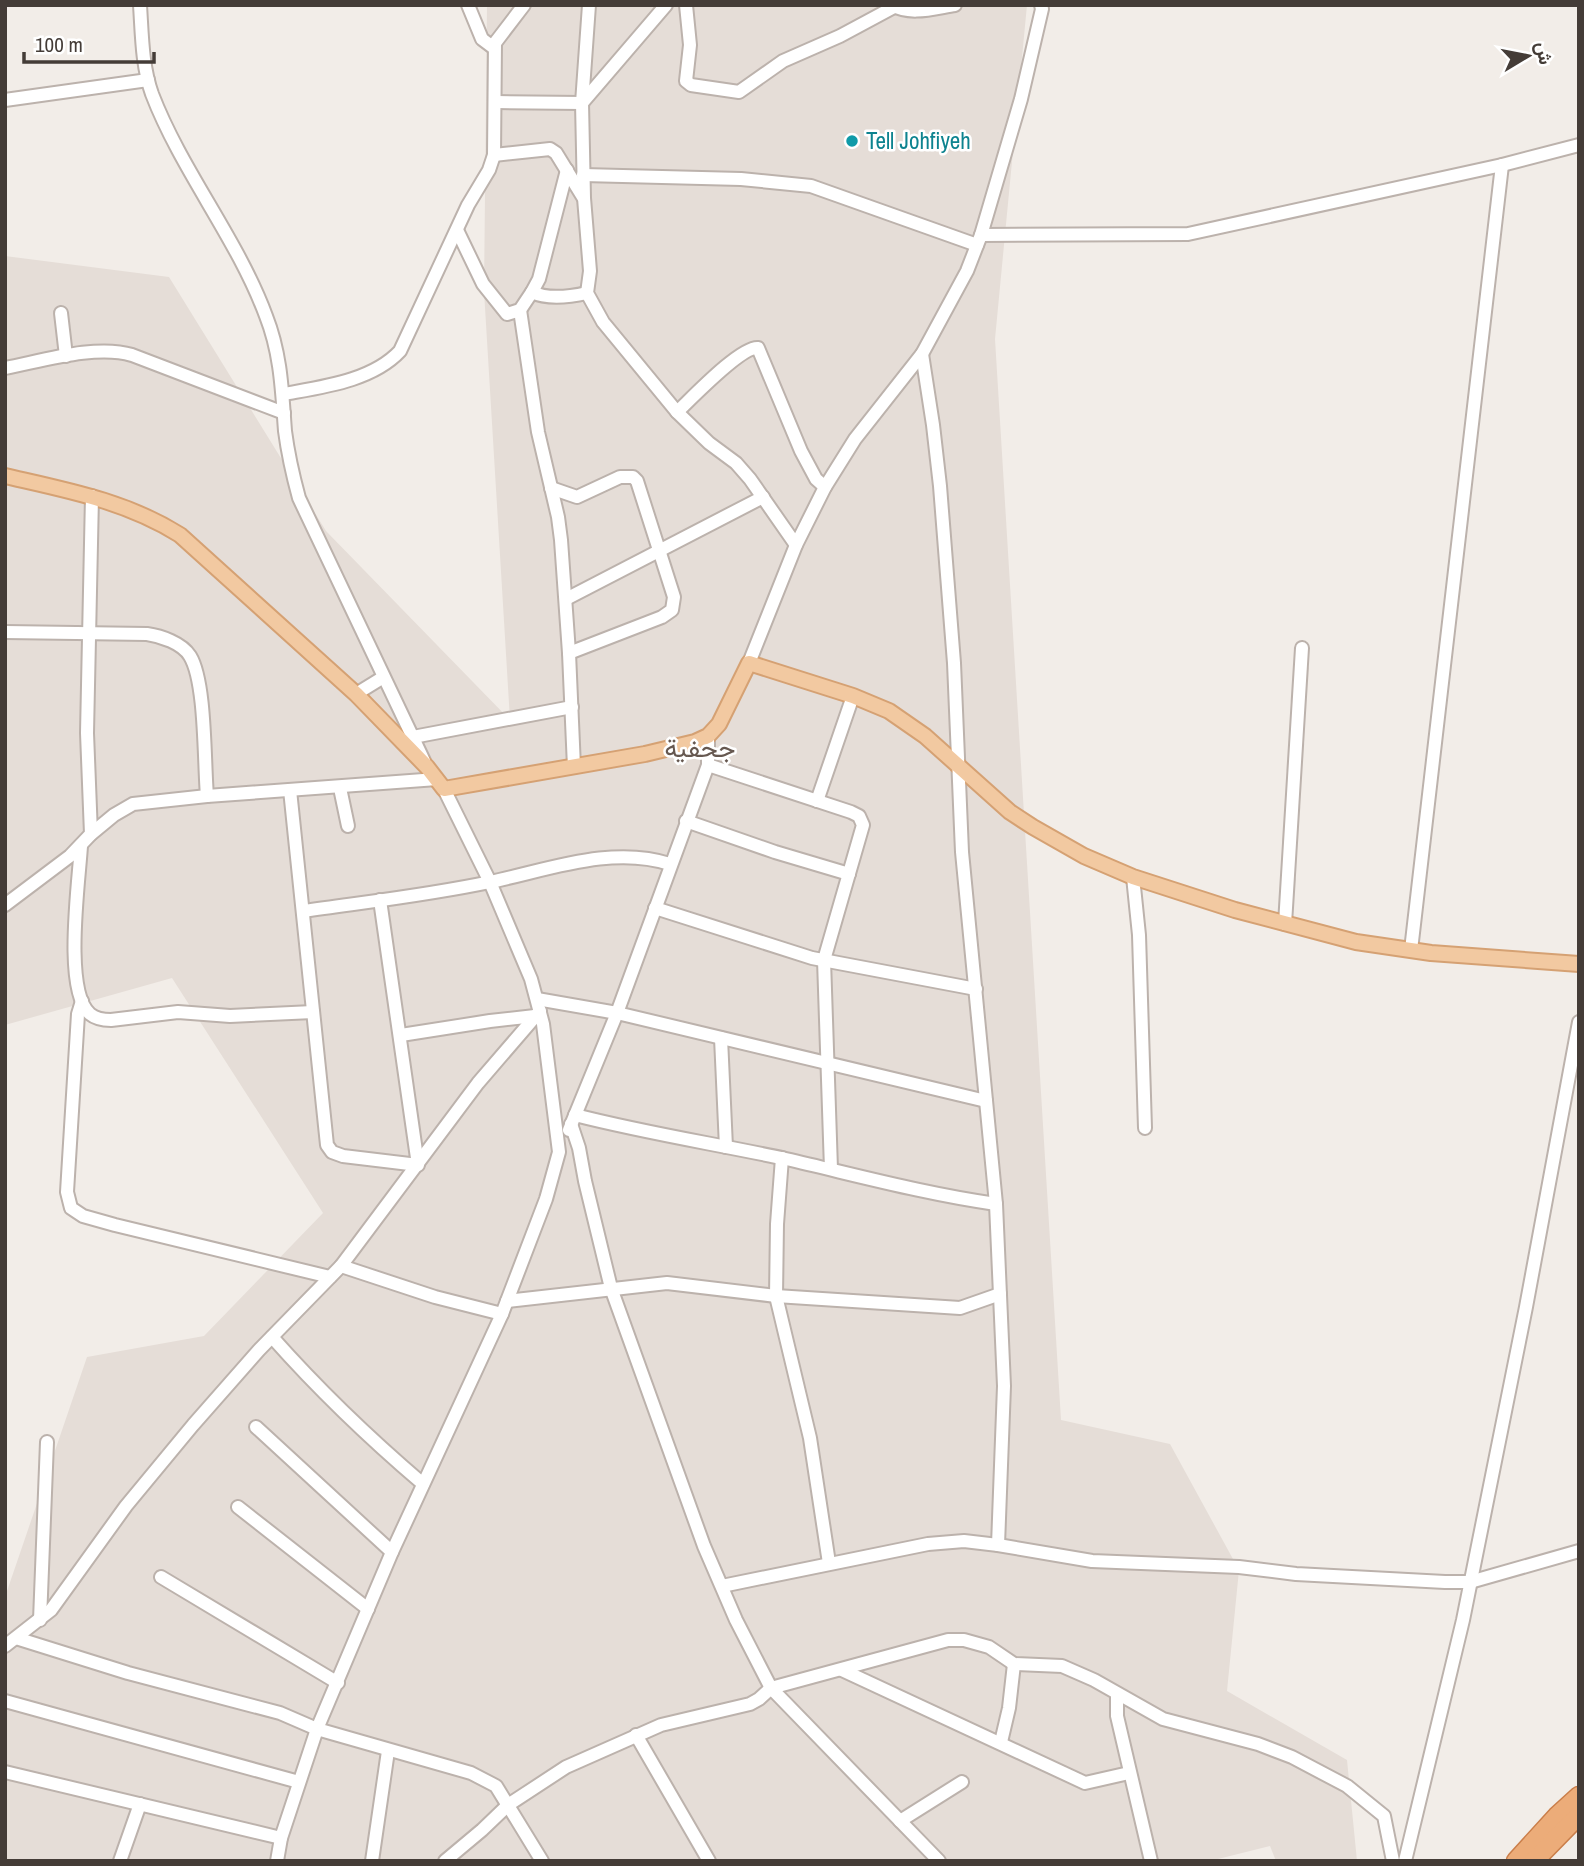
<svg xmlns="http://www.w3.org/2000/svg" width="1584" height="1866" font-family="'Archivo Narrow',Vazirmatn,sans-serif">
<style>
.residential{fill:#e5ddd7}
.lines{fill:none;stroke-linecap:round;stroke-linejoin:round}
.minor-casing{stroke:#bcb2ac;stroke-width:16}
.major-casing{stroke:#d5a173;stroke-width:18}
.highway-casing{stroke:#ca7e4a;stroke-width:21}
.minor{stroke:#fff;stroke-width:12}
.major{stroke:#f2c9a1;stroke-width:14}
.highway{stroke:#ecac79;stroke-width:18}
.culture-dot{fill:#0f9aa8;stroke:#fff;stroke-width:2.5}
.labels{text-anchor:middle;stroke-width:5;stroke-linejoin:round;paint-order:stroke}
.culture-label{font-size:23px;fill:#0d838f;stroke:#fff;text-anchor:start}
.quarter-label{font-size:26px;fill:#665850;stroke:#fff}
</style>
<rect width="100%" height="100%" fill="#f2ede8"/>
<path class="residential" d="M 487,5 L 1027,5 L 995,339 L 1061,1420 L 1170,1444 L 1239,1570 L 1227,1691 L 1347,1760 L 1357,1861 L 1276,1861 L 1270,1846 L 1210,1861 L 5,1861 L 5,1597 L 87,1357 L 204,1336 L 323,1213 L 172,978 L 5,1025 L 5,256 L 169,277 L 326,531 L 510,720 L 484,291 Z"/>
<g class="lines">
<g class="minor-casing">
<g id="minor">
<path d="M 140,5 C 142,35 142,66 152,94 C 182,172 237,238 266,316 C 281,354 282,391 285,431 C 288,454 293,476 299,498 L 424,761"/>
<path d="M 468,5 L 482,39 L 494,48"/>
<path d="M 589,5 L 582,103 L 584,198 L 590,271 L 587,293 L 603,322 L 677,412 L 709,443 L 736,463 L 750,479 L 796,545"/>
<path d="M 686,5 L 690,45 L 686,81 L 691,85 L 739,92 L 783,61 L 840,36 L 894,7"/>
<path d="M 892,5 C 910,16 935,8 955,5"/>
<path d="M 5,100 L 148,80"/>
<path d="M 496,102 L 582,103 L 666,5"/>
<path d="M 494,155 L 550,149 L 556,153 L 583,197"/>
<path d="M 583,175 L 741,179 L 811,186 L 977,245"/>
<path d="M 457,230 L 483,284 L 507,314 L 520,310 L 532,292 C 548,300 569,297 587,293"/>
<path d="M 981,235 L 1188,234 L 1502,165 L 1579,145"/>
<path d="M 532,292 L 539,279 L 567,170"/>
<path d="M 520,310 L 538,432 L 558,517 L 561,540 L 569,653 L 574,767"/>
<path d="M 61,313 L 66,356"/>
<path d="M 922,354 L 933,425 L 940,486 L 954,663 L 962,852 L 996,1204 L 1004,1386 L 998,1545"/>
<path d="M 5,368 C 42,361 96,344 132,355 L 284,413"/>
<path d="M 284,394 C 322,387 372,381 400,351 L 468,205 L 489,170 L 494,155 L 495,43 L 524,5"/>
<path d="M 677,412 C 691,399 741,346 758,348 L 801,451 L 816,479 L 825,487"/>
<path d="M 551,488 L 577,497 L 620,477 L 633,477 L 637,481 L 674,597 L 672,610 L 662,617 L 569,653"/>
<path d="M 566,599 L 763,497"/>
<path d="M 5,632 L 147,634 C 161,636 182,643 190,656 C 206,682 204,762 207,796"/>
<path d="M 749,663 L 796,545 L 825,487 L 855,439 L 922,354 L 967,271 L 981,235 L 1021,99 L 1042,9 L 1041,5"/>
<path d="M 356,694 L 382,678"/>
<path d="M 413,737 L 572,707"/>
<path d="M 708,765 L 851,812 L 859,816 L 863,825 L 824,960 L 831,1169"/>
<path d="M 340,788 L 348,826"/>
<path d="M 290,790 L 327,1145 L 332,1152 L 343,1156 L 418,1165 L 380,900"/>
<path d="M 817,801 L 853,696"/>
<path d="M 686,821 L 775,852 L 849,874"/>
<path d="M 91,834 L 87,733 L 92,496"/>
<path d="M 81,846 C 79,881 63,991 90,1014 C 96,1019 104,1020 111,1020 L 178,1012 L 230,1016 L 313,1012"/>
<path d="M 1133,877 L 1139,935 L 1145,1128"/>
<path d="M 5,905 L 70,856 L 91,834 L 114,815 L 133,804 L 207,796 L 437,779"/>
<path d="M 655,908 L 812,958 L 976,989"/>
<path d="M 304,911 C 366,902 429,895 490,882 C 548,870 612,845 670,864"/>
<path d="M 1285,924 L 1302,648"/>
<path d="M 1411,950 L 1502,165"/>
<path d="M 537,999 L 617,1013 L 986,1101"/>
<path d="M 82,1001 L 78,1014 L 67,1192 L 71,1208 L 83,1216 L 115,1225 L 330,1277"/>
<path d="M 401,1035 L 490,1021 L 535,1016"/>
<path d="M 721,1038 L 726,1147"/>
<path d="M 575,1115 C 645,1133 716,1144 786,1159 C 856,1175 925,1194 996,1204"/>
<path d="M 571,1124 L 579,1148 L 585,1181 L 611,1288 L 704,1546 L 736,1620 L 771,1688 L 939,1861"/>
<path d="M 569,1130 L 617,1013 L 708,765 L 708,736"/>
<path d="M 782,1158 L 777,1224 L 776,1296 L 810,1438 L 829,1563"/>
<path d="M 341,1266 L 435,1297 L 502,1314"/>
<path d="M 507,1301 L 667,1283 L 776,1296 L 960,1308 L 1000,1294"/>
<path d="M 272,1337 C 319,1390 369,1438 423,1484"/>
<path d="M 256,1427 L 392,1552"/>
<path d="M 238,1507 L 368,1609"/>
<path d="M 161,1577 L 338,1683"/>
<path d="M 722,1586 L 928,1544 L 964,1541 L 998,1545 L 1092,1561 L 1239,1567 L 1296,1574 L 1445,1582 L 1470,1582 L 1579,1551"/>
<path d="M 40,1620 L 47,1442"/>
<path d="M 16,1638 L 128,1673 L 280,1713 L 317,1729 L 471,1773 L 496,1786 L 542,1861"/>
<path d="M 5,1646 L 51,1610 L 126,1506 L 193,1425 L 259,1350 L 341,1266 L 478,1083 L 540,1011"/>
<path d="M 842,1670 L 1085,1783 L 1129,1773"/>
<path d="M 1117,1694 L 1117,1716 L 1151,1861"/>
<path d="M 5,1701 L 299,1782"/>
<path d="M 636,1735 L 709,1861"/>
<path d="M 1001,1742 L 1009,1708 L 1014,1664"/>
<path d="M 5,1772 L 281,1838"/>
<path d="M 900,1821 L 962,1782"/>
<path d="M 120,1861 L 140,1804"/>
<path d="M 277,1861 L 281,1838 L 317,1729 L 392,1552 L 502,1314 L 546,1199 L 559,1152 L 543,1024 L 531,979 L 490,882 L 444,789"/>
<path d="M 372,1861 L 388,1751"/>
<path d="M 445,1861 L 482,1830 L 508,1805 L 566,1767 L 661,1725 L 750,1704 L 759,1699 L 771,1688 L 948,1640 L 964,1640 L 989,1647 L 1014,1664 L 1062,1666 L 1094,1680 L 1163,1719 L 1258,1744 L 1292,1757 L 1347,1786 L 1384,1816 L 1393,1861"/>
<path d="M 1405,1861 L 1463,1620 L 1526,1307 L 1579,1022"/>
</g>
</g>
<g class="major-casing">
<path id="major" d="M 5,476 C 66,490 126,501 180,535 L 356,694 L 427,767 L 444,789 L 645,754 L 695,742 L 708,736 L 719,724 L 749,663 L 853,696 L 889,711 L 925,736 L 1010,812 L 1033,827 L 1084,856 L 1133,877 L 1235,910 L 1356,942 L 1431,953 L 1579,964"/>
</g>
<g class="highway-casing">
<g id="highway">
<path d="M 1516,1861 L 1557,1816 L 1579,1796"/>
<path d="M 1534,1861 L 1579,1815"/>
</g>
</g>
<use href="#minor" class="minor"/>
<use href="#major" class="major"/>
<use href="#highway" class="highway"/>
</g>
<circle class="culture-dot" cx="852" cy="141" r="7"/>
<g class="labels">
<g class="culture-label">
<text x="866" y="149">Tell Johfiyeh</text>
</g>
<g class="quarter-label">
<text x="700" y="757">جحفية</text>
</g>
</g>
<rect width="1584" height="1866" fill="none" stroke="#443c37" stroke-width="14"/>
<g transform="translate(1528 56) rotate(80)" stroke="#ffffff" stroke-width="5" paint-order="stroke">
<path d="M0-5L12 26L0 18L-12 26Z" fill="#443c37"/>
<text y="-10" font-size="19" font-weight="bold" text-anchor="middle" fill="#443c37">ش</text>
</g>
<path d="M24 52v10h130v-10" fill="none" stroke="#443c37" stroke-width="3.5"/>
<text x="35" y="52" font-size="21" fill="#443c37" stroke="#ffffff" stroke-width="5" paint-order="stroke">100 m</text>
</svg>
